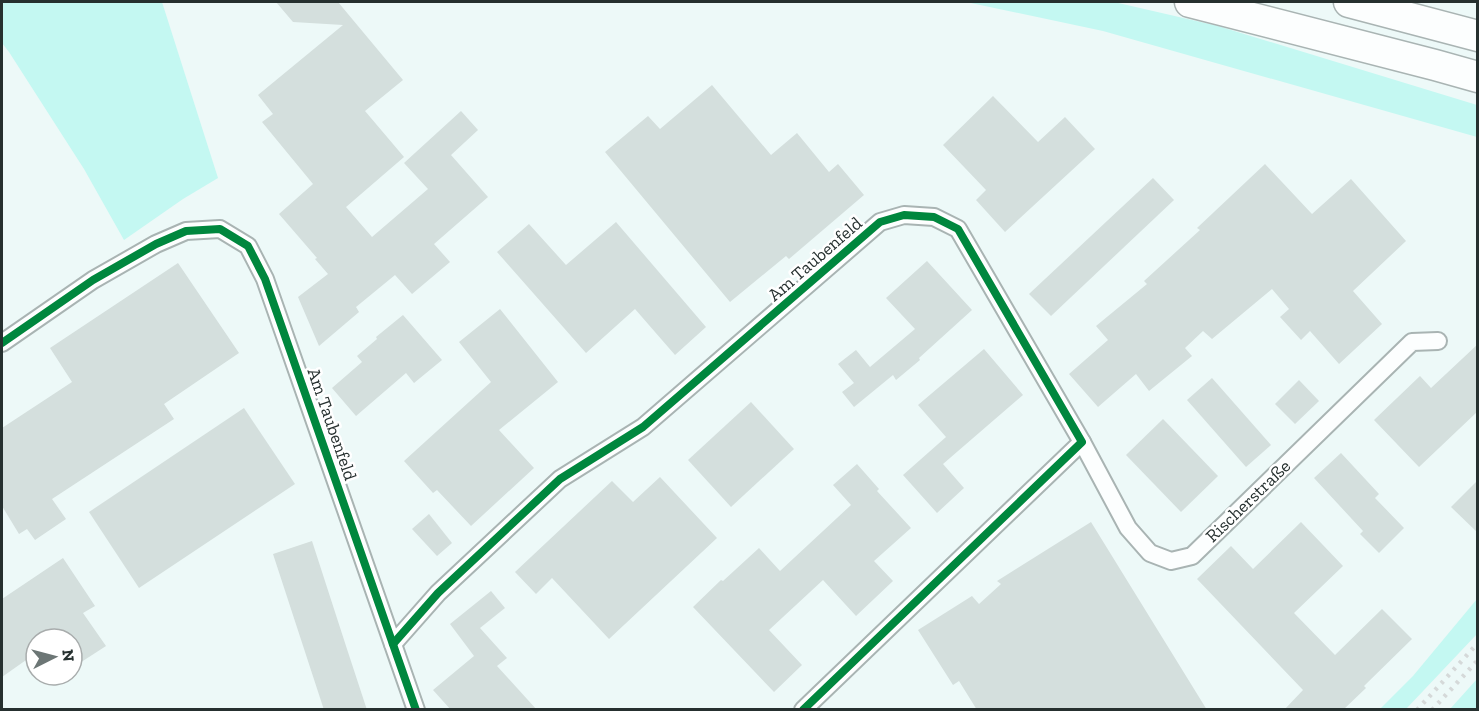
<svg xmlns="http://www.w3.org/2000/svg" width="1479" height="711" font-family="'Zilla Slab',serif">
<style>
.green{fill:#c4f8f2}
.building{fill:#d4dfdd}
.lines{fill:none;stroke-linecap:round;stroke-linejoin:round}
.street-casing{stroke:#a9b4b3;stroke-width:20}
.highway-casing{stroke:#a9b4b3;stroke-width:33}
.street{stroke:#fcfefe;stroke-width:16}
.highway{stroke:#fcfefe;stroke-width:30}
.rail{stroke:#d5d9d9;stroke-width:4.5;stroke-dasharray:3 6;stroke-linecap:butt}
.cycleway-casing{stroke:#fff;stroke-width:11}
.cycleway{stroke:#00873e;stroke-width:8}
.labels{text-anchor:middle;stroke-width:5;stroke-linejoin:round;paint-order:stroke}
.street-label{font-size:18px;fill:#26302f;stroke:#fff}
</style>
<rect width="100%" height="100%" fill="#edf9f8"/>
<g class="green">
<path d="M 2,2 L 162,2 L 218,178 L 183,199 L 124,240 L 84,169 L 9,52 L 2,43 Z"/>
<path d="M 966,2 L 1114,2 L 1218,26 L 1477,105 L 1477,137 L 1103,31 Z"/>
<path d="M 1477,599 L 1477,634 L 1406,709 L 1380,709 L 1413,676 Z"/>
<path d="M 1477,679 L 1477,709 L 1450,709 Z"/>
</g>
<g class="building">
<path d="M 276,2 L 338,2 L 403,80 L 365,111 L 404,157 L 346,207 L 372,237 L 428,189 L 404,163 L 461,111 L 478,130 L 451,155 L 488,197 L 434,244 L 450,262 L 412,294 L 395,275 L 356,307 L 359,312 L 319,346 L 298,297 L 328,274 L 315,259 L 317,258 L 279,214 L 313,184 L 262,122 L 273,114 L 258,95 L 343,25 L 293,22 Z"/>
<path d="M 712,85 L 771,155 L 797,133 L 829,172 L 838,164 L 864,195 L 789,259 L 786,256 L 730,302 L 605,152 L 648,116 L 660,129 Z"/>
<path d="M 993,96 L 1038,142 L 1065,117 L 1095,149 L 1005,232 L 976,200 L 986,190 L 943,145 Z"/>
<path d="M 1265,164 L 1312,214 L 1351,179 L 1406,241 L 1353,291 L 1382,324 L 1339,364 L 1310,331 L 1301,340 L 1280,317 L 1289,309 L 1272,289 L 1212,339 L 1203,331 L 1185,348 L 1192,356 L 1149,391 L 1136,374 L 1098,407 L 1069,374 L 1108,340 L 1096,326 L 1147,284 L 1144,281 L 1200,230 L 1197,228 Z"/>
<path d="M 1153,178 L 1174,200 L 1051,316 L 1029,294 Z"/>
<path d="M 616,222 L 706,327 L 675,355 L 635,309 L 586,353 L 497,252 L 529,224 L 566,265 Z"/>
<path d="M 927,261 L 972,310 L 919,358 L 920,360 L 896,380 L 893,375 L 854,407 L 842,392 L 854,383 L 838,364 L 856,350 L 870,367 L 915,329 L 886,298 Z"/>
<path d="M 178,263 L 239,353 L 164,404 L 174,419 L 52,499 L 66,519 L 35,540 L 27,529 L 19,534 L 2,506 L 2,428 L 72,382 L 50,348 Z"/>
<path d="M 500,309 L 558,382 L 499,430 L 534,468 L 471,526 L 437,490 L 433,493 L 404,461 L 491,382 L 459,342 Z"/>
<path d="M 403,315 L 442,360 L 414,383 L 406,373 L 356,416 L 332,388 L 362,362 L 357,356 L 377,339 L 376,337 Z"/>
<path d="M 1478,344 L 1478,411 L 1419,467 L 1374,420 L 1420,376 L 1431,388 Z"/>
<path d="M 984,349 L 1023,395 L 943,464 L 964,488 L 937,513 L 903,475 L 946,437 L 918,405 Z"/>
<path d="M 1212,378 L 1271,445 L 1246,467 L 1187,400 Z"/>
<path d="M 1299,380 L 1319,401 L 1295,424 L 1275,404 Z"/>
<path d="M 751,402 L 794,449 L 731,507 L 688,460 Z"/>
<path d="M 244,408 L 295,484 L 139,588 L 89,512 Z"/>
<path d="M 1163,419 L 1218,476 L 1181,512 L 1126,455 Z"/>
<path d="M 1341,453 L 1379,494 L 1375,498 L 1404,528 L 1379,553 L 1360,534 L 1363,531 L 1314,478 Z"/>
<path d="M 857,464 L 879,489 L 877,491 L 911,528 L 874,561 L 893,581 L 856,616 L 823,580 L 769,630 L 802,665 L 774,692 L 693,607 L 721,580 L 723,581 L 759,548 L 780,571 L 851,505 L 833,485 Z"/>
<path d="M 660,477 L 717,538 L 609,639 L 552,578 L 536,594 L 515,572 L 612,481 L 633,502 Z"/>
<path d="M 1478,480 L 1478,533 L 1451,507 Z"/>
<path d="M 429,514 L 452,543 L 437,556 L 412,529 Z"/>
<path d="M 1091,522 L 1207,710 L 977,710 L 959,681 L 953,685 L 918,630 L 972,596 L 979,604 L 1001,584 L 997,581 Z"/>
<path d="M 1301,522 L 1343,566 L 1294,613 L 1335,655 L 1382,609 L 1412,639 L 1364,686 L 1366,688 L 1343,710 L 1284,710 L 1303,690 L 1197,579 L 1231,546 L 1253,569 Z"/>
<path d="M 312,541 L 346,646 L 367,710 L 324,710 L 273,554 Z"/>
<path d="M 63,558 L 95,606 L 83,613 L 106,646 L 72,668 L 72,639 L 36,639 L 36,653 L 2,677 L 2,599 Z"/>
<path d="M 491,591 L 505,608 L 480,628 L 507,658 L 497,666 L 537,710 L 451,710 L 433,690 L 474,656 L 450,624 Z"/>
</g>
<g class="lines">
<g class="street-casing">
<g id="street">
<path d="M 2,343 L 93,280 L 156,244 L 186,231 L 220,229 L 248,246 L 265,279 L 416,710"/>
<path d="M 1082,442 L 1128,528 L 1150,553 L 1171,561 L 1192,556 L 1412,342 L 1438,341"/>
<path d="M 393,644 L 438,593 L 560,479 L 643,427 L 880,222 L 904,215 L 934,217 L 958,229 L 1082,442 L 803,710"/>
</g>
</g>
<g class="highway-casing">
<g id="highway">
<path d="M 1190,2 L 1435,65 L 1478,77"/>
<path d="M 1349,2 L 1478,36"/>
</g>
</g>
<use href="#street" class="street"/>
<use href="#highway" class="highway"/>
<g class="rail">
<path d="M 1417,710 L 1478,643"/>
<path d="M 1432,710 L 1478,660"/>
</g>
<g class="cycleway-casing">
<g id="cycleway">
<path d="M 2,343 L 93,280 L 156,244 L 186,231 L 220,229 L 248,246 L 265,279 L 416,710"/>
<path d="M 393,644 L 438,593 L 560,479 L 643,427 L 880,222 L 904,215 L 934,217 L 958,229 L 1082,442 L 803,710"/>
</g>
</g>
<use href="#cycleway" class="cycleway"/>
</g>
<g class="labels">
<g class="street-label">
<text transform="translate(815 259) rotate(-41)" y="6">Am Taubenfeld</text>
<text transform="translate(332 424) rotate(71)" y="6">Am Taubenfeld</text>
<text transform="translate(1248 501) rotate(-44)" y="6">Rischerstraße</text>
</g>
</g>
<rect width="1479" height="711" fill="none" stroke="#26302f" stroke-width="6"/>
<g transform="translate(54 657) rotate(84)"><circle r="28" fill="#ffffff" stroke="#a8acac" stroke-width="1.5"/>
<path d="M0-4.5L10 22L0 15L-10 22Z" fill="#6c7675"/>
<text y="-9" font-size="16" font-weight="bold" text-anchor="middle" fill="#26302f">N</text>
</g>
</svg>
